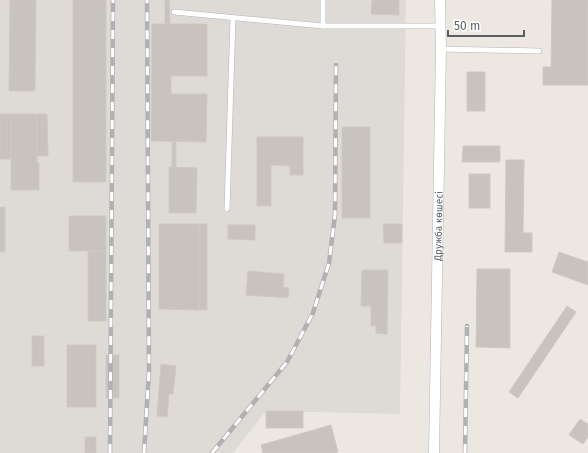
<svg xmlns="http://www.w3.org/2000/svg" width="588" height="453" font-family="'Fira Sans',sans-serif">
<style>
.industrial{fill:#dedad6}
.building{fill:#c8c3bf;stroke:#d1c9c0}
.lines{fill:none;stroke-linecap:round;stroke-linejoin:round}
.service-casing{stroke:#b2b5b9;stroke-width:6}
.minor-casing{stroke:#b2b5b9;stroke-width:11}
.service{stroke:#fff;stroke-width:5}
.minor{stroke:#fff;stroke-width:10}
.rail-casing{stroke:#b0b1b2;stroke-width:4.5}
.rail{stroke:#fff;stroke-width:3;stroke-dasharray:9;stroke-linecap:butt}
.labels{text-anchor:middle;stroke-width:4;stroke-linejoin:round;paint-order:stroke}
.street-label{font-size:10px;fill:#5a5f62;stroke:#fff}
</style>
<rect width="100%" height="100%" fill="#ece8e1"/>
<path class="industrial" d="M 0,0 L 406,0 L 400,414 L 266,411 L 233,453 L 0,453 Z"/>
<g class="building">
<path d="M 10,0 L 36,0 L 35,91 L 9,91 Z"/>
<rect x="73" y="0" width="33" height="182"/>
<path d="M 165,0 L 169,0 L 170,24 L 165,24 Z"/>
<path d="M 372,0 L 399,0 L 399,15 L 371,14 Z"/>
<path d="M 552,0 L 588,0 L 588,85 L 543,85 L 543,67 L 551,67 Z"/>
<path d="M 152,24 L 207,24 L 207,76 L 171,76 L 171,94 L 207,94 L 206,142 L 151,141 Z"/>
<rect x="467" y="72" width="18" height="39"/>
<rect x="0" y="114" width="11" height="45"/>
<path d="M 11,114 L 37,114 L 37,163 L 39,163 L 39,190 L 11,190 Z"/>
<path d="M 37,114 L 47,114 L 48,156 L 37,156 Z"/>
<rect x="342" y="127" width="28" height="91"/>
<path d="M 257,137 L 303,137 L 303,175 L 290,175 L 290,166 L 271,165 L 271,206 L 257,206 Z"/>
<path d="M 172,142 L 176,142 L 176,168 L 172,167 Z"/>
<path d="M 463,146 L 500,146 L 500,162 L 462,162 Z"/>
<path d="M 506,160 L 524,160 L 523,233 L 532,233 L 532,252 L 505,252 Z"/>
<path d="M 169,167 L 197,168 L 196,213 L 169,213 Z"/>
<rect x="469" y="174" width="21" height="34"/>
<rect x="0" y="207" width="5" height="45"/>
<rect x="69" y="216" width="37" height="35"/>
<path d="M 159,224 L 199,224 L 199,310 L 159,309 Z"/>
<rect x="199" y="224" width="8" height="86"/>
<path d="M 383,224 L 402,224 L 402,243 L 384,243 Z"/>
<path d="M 228,225 L 255,225 L 255,240 L 228,239 Z"/>
<rect x="88" y="251" width="18" height="70"/>
<path d="M 559,252 L 588,262 L 588,285 L 552,272 Z"/>
<path d="M 477,269 L 510,269 L 510,348 L 476,347 Z"/>
<path d="M 362,270 L 388,270 L 387,334 L 376,333 L 376,326 L 371,326 L 371,306 L 361,306 Z"/>
<path d="M 248,271 L 284,274 L 283,287 L 289,288 L 288,298 L 246,295 Z"/>
<path d="M 567,306 L 576,312 L 518,398 L 509,392 Z"/>
<rect x="32" y="336" width="12" height="30"/>
<rect x="67" y="345" width="29" height="62"/>
<rect x="106" y="355" width="13" height="43"/>
<path d="M 161,364 L 176,366 L 173,394 L 169,394 L 167,417 L 157,416 Z"/>
<rect x="266" y="411" width="37" height="17"/>
<path d="M 580,419 L 588,424 L 588,437 L 583,444 L 569,435 Z"/>
<path d="M 331,425 L 338,452 L 334,453 L 263,453 L 261,445 Z"/>
<rect x="85" y="437" width="11" height="16"/>
</g>
<g class="lines">
<g class="service-casing">
<g id="service">
<path d="M 323,0 L 323,26"/>
<path d="M 174,12 L 323,26 L 440,26"/>
<path d="M 441,49 L 539,51"/>
<path d="M 227,209 L 233,18"/>
</g>
</g>
<g class="minor-casing">
<g id="minor">
<path id="s1" d="M 434,453 L 441,49 L 440,0"/>
</g>
</g>
<use href="#service" class="service"/>
<use href="#minor" class="minor"/>
<g class="rail-casing">
<g id="rail">
<path d="M 110,453 L 113,0"/>
<path d="M 144,453 L 149,371 L 147,0"/>
<path d="M 212,453 L 287,362 L 313,313 L 329,263 L 335,215 L 336,65"/>
<path d="M 465,453 L 467,326"/>
</g>
</g>
<use href="#rail" class="rail"/>
</g>
<g class="labels">
<g class="street-label">
<text dy="4" stroke="none"><textPath href="#s1" startOffset="227">Дружба көшесі</textPath></text>
</g>
</g>
<path d="M448 30v6h76v-6" fill="none" stroke="#5a5f62" stroke-width="2"/>
<text x="454" y="30" font-size="12" fill="#5a5f62" stroke="#ffffff" stroke-width="3" paint-order="stroke">50 m</text>
</svg>
